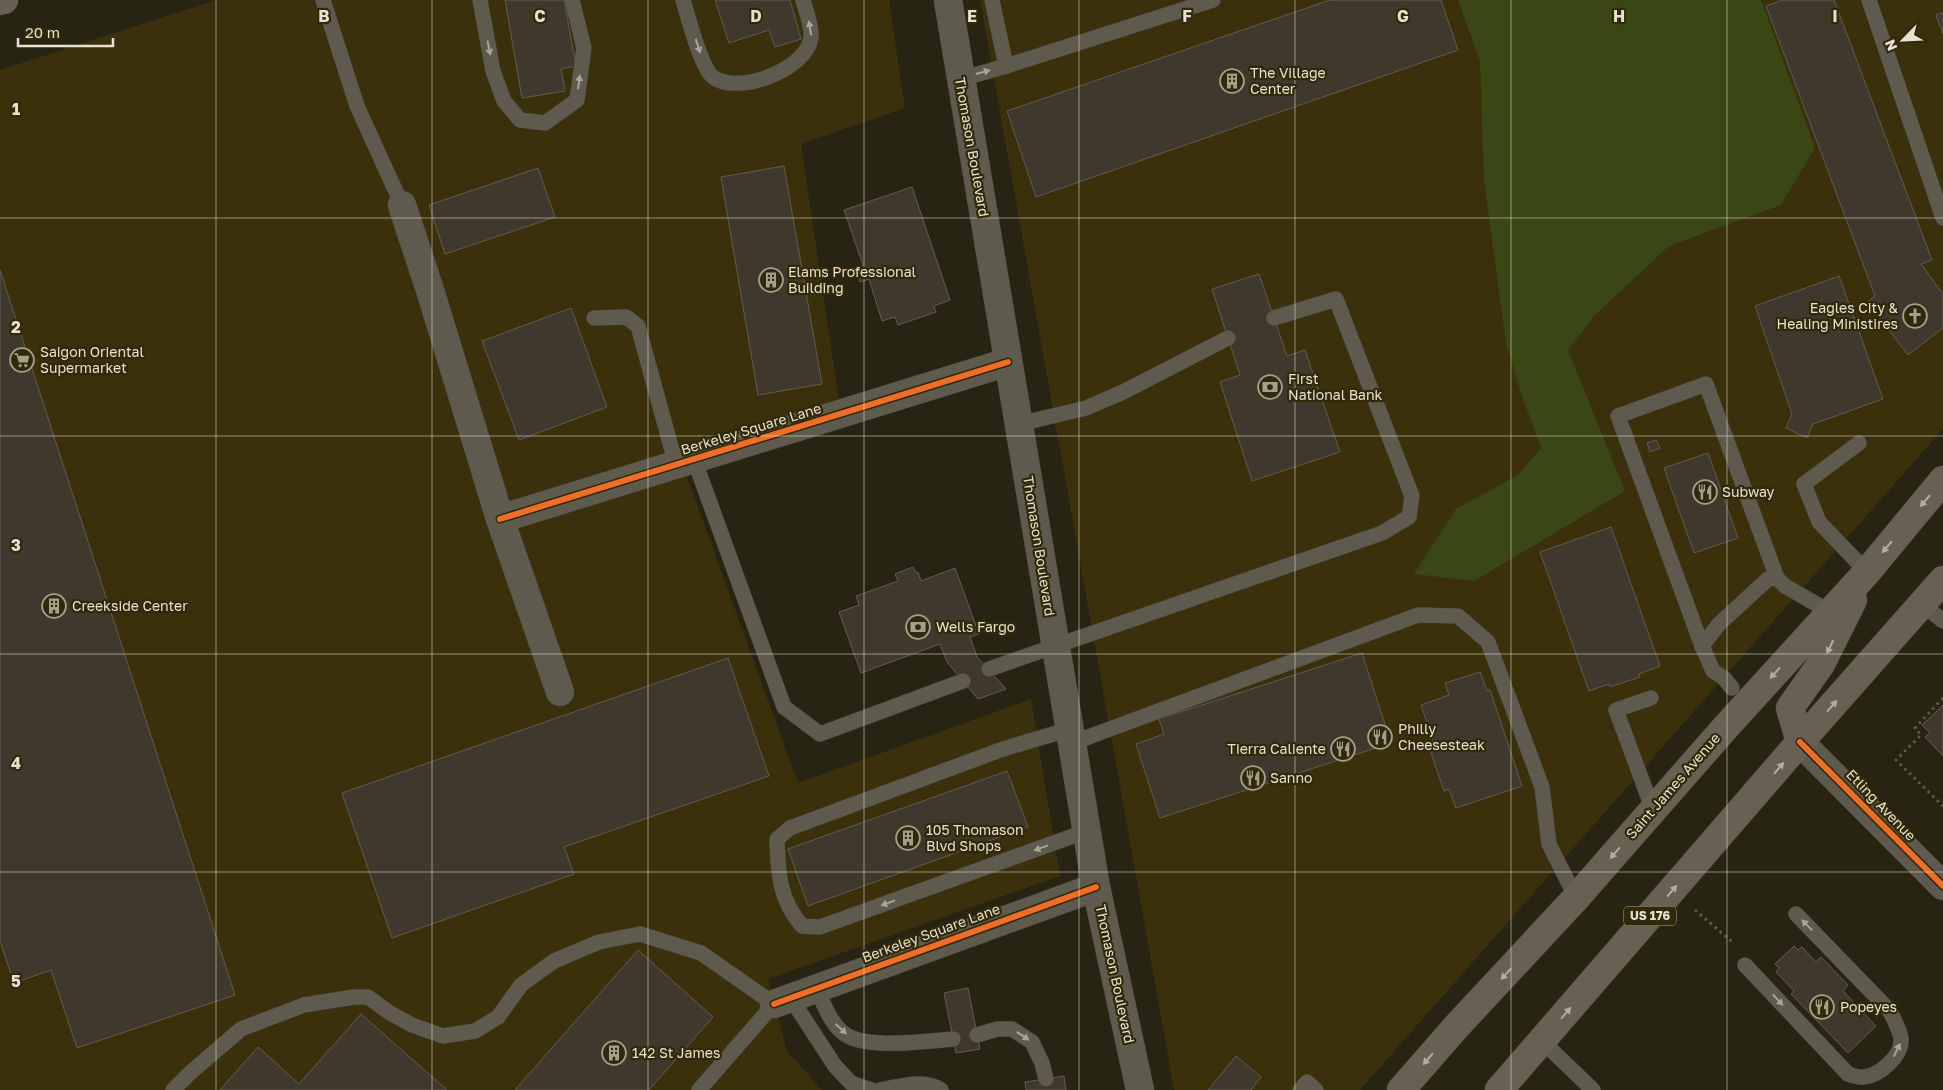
<svg xmlns="http://www.w3.org/2000/svg" width="1943" height="1090" font-family="'Golos Text',sans-serif">
<style>
.built{fill:#3a300c}
.green{fill:#3b4615}
.building{fill:#3f392d;stroke:#625c50}
.lines{fill:none;stroke-linecap:round;stroke-linejoin:round}
.lane-casing{stroke:#444034;stroke-width:16}
.street-casing{stroke:#444034;stroke-width:29}
.secondary-casing{stroke:#444034;stroke-width:29}
.primary-casing{stroke:#444034;stroke-width:29}
.highway-casing{stroke:#444034;stroke-width:29}
.path{stroke:#5e5a4f;stroke-width:3;stroke-dasharray:2.5 4;stroke-linecap:butt}
.lane{stroke:#5e5b4e;stroke-width:15}
.street{stroke:#5e5b4e;stroke-width:28}
.secondary{stroke:#5e5b4e;stroke-width:28}
.primary{stroke:#696054;stroke-width:28}
.highway{stroke:#695e53;stroke-width:28}
.cycleway-casing{stroke:#31290a;stroke-width:9}
.cycleway{stroke:#ee6e29;stroke-width:6}
.oneway{fill:#a9a596}
.oneway2{fill:#b4ad9e}
.grid{fill:none;stroke:#e6e1d0;stroke-width:1;stroke-opacity:0.55}
.labels{text-anchor:middle;stroke-width:4.5;stroke-linejoin:round;paint-order:stroke}
.shield{fill:#31290a;stroke:#b0aa95;stroke-width:1}
.shield-label{font-size:12px;font-weight:bold;fill:#e6e1d0}
.poi-label{font-size:14px;fill:#e6e1d0;stroke:#31290a;text-anchor:start}
.street-label{font-size:14px;fill:#e6e1d0;stroke:#31290a}
.grid-label{font-size:16px;text-anchor:middle;font-weight:bold;fill:#e6e1d0;stroke:#31290a;stroke-width:4.5;stroke-linejoin:round;paint-order:stroke}
</style>
<rect width="100%" height="100%" fill="#282413"/>
<g class="built">
<path d="M 216,0 L 889,0 L 905,108 L 801,144 L 839,401 L 677,449 L 798,783 L 1031,699 L 1060,876 L 768,979 L 787,1051 L 822,1090 L 0,1090 L 0,70 Z"/>
<path d="M 980,0 L 1943,0 L 1943,429 L 1360,1090 L 1174,1090 Z"/>
</g>
<path class="green" d="M 1458,0 L 1761,0 L 1815,148 L 1781,205 L 1669,246 L 1594,316 L 1568,350 L 1625,491 L 1474,581 L 1414,574 L 1456,509 L 1518,475 L 1541,448 L 1521,393 L 1506,343 L 1484,179 L 1480,61 Z"/>
<g class="building">
<path d="M 505,0 L 564,0 L 576,66 L 561,69 L 565,91 L 522,98 Z"/>
<path d="M 715,0 L 790,0 L 801,39 L 775,47 L 769,30 L 729,43 Z"/>
<path d="M 1330,0 L 1441,0 L 1458,50 L 1036,197 L 1007,111 Z"/>
<path d="M 1783,0 L 1834,0 L 1932,260 L 1921,264 L 1943,294 L 1943,328 L 1908,355 L 1867,302 L 1875,296 L 1766,6 Z"/>
<path d="M 1943,13 L 1943,34 L 1936,15 Z"/>
<path d="M 784,166 L 822,384 L 758,395 L 721,177 Z"/>
<path d="M 538,168 L 555,217 L 445,254 L 429,205 Z"/>
<path d="M 912,187 L 950,300 L 934,306 L 936,312 L 898,325 L 895,317 L 882,321 L 869,279 L 860,282 L 856,268 L 863,265 L 844,210 Z"/>
<path d="M 0,270 L 235,995 L 77,1048 L 51,970 L 14,983 L 0,941 Z"/>
<path d="M 1259,274 L 1287,356 L 1305,350 L 1340,452 L 1252,481 L 1220,382 L 1240,375 L 1212,289 Z"/>
<path d="M 1839,276 L 1883,399 L 1813,424 L 1807,438 L 1786,428 L 1792,414 L 1755,306 Z"/>
<path d="M 571,308 L 607,407 L 519,440 L 482,341 Z"/>
<path d="M 1656,440 L 1660,448 L 1650,452 L 1647,443 Z"/>
<path d="M 1708,453 L 1738,538 L 1694,553 L 1664,468 Z"/>
<path d="M 1611,527 L 1660,666 L 1639,674 L 1640,677 L 1610,687 L 1609,684 L 1589,691 L 1540,552 Z"/>
<path d="M 913,567 L 916,573 L 918,572 L 921,581 L 955,568 L 979,634 L 970,637 L 977,657 L 1006,689 L 978,699 L 947,662 L 940,644 L 861,673 L 839,612 L 859,605 L 856,596 L 898,581 L 895,574 Z"/>
<path d="M 1362,653 L 1391,743 L 1160,818 L 1136,744 L 1164,734 L 1159,719 Z"/>
<path d="M 728,658 L 769,776 L 564,847 L 574,874 L 392,938 L 342,793 Z"/>
<path d="M 1480,672 L 1487,691 L 1490,690 L 1522,786 L 1456,808 L 1449,789 L 1444,791 L 1429,747 L 1434,745 L 1421,705 L 1449,695 L 1445,683 Z"/>
<path d="M 1943,705 L 1943,756 L 1925,737 L 1930,733 L 1922,725 Z"/>
<path d="M 1007,771 L 1028,827 L 808,906 L 788,849 Z"/>
<path d="M 1794,946 L 1798,950 L 1802,947 L 1816,962 L 1821,957 L 1848,985 L 1843,991 L 1876,1026 L 1848,1053 L 1791,994 L 1794,991 L 1776,972 L 1779,968 L 1775,964 Z"/>
<path d="M 638,950 L 713,1017 L 649,1090 L 515,1090 Z"/>
<path d="M 968,988 L 980,1049 L 956,1053 L 944,993 Z"/>
<path d="M 361,1014 L 447,1090 L 220,1090 L 258,1047 L 299,1084 Z"/>
<path d="M 1236,1056 L 1261,1077 L 1251,1090 L 1208,1090 Z"/>
<path d="M 1064,1076 L 1066,1090 L 1026,1090 L 1025,1082 Z"/>
</g>
<g class="lines">
<g class="lane-casing">
<g id="lane">
<path d="M 323,0 L 357,106 L 402,205"/>
<path d="M 480,0 L 493,71 L 504,101 L 520,120 L 545,123 L 577,100 L 584,48 L 572,0"/>
<path d="M 683,0 C 688,17 701,68 713,77 C 738,96 808,69 811,37 C 812,26 806,11 803,0"/>
<path d="M 992,0 L 1006,66"/>
<path d="M 1869,0 L 1943,218"/>
<path d="M 961,79 L 1006,66 L 1213,0"/>
<path d="M 594,318 L 626,317 L 638,326 L 676,465"/>
<path d="M 1019,424 L 1086,408 L 1123,392 L 1228,338"/>
<path d="M 1859,443 L 1804,484 L 1819,522 L 1867,572"/>
<path d="M 694,459 L 784,707 L 820,734 L 963,681"/>
<path d="M 1922,604 L 1943,621"/>
<path d="M 1702,646 L 1618,416 L 1706,384 L 1777,578"/>
<path d="M 989,669 L 1382,533 L 1409,517 L 1412,496 L 1336,299 L 1274,318"/>
<path d="M 1732,688 L 1724,678 L 1713,671 L 1702,646 L 1719,624 L 1768,579 L 1777,578 L 1785,586 L 1830,612"/>
<path d="M 1651,698 L 1616,710 L 1653,810"/>
<path d="M 1070,729 L 1003,749 L 790,828 L 777,839 C 778,873 779,899 802,926 L 820,927 L 1087,831"/>
<path d="M 1072,743 L 1418,615 L 1458,616 L 1488,642 L 1542,787 L 1549,844 L 1576,898"/>
<path d="M 1745,965 L 1848,1074 C 1852,1075 1858,1078 1863,1077 C 1879,1076 1903,1056 1901,1038 C 1899,1028 1894,1019 1889,1010 L 1796,914"/>
<path d="M 816,988 C 823,1002 829,1020 841,1031 C 860,1051 927,1041 953,1039"/>
<path d="M 790,997 L 835,1066 L 851,1083 L 872,1090"/>
<path d="M 977,1035 L 998,1029 L 1012,1029 L 1032,1042 L 1042,1063 L 1046,1079"/>
<path d="M 1542,1041 L 1593,1090"/>
<path d="M 173,1090 L 190,1073 L 241,1029 L 304,1005 L 354,997 L 368,997 L 390,1013 L 412,1025 L 443,1036 L 475,1031 L 498,1017 L 521,985 L 554,961 L 599,942 L 640,934 L 701,953 L 774,1004 L 699,1090"/>
<path d="M 880,1090 C 898,1087 925,1078 941,1090"/>
<path d="M 1300,1090 L 1307,1082 L 1316,1090"/>
</g>
</g>
<g class="street-casing">
<g id="street">
<path d="M 402,205 L 430,290 L 500,519 L 560,692"/>
<path d="M 500,519 L 1008,362"/>
<path d="M 1800,742 L 1943,886"/>
<path d="M 774,1004 L 1096,887"/>
</g>
</g>
<g class="secondary-casing">
<path id="secondary" d="M 948,0 L 1096,887 L 1140,1090"/>
</g>
<g class="primary-casing">
<g id="primary">
<path d="M 1800,742 L 1790,708 L 1821,664 L 1853,600"/>
<path d="M 1401,1090 L 1456,1027 L 1576,898 L 1724,729 L 1867,572 L 1943,480"/>
<path d="M 1499,1090 L 1800,742 L 1943,580"/>
</g>
</g>
<g class="highway-casing">
<path id="highway" d="M 0,1 L 4,0"/>
</g>
<g class="path">
<path d="M 1943,698 L 1915,728 L 1921,735 L 1896,760 L 1943,806"/>
<path d="M 1695,910 L 1730,940 L 1734,942"/>
</g>
<use href="#lane" class="lane"/>
<use href="#street" class="street"/>
<use href="#secondary" class="secondary"/>
<use href="#primary" class="primary"/>
<use href="#highway" class="highway"/>
<g class="cycleway-casing">
<g id="cycleway">
<path d="M 500,519 L 1008,362"/>
<path d="M 1800,742 L 1943,886"/>
<path d="M 774,1004 L 1096,887"/>
</g>
</g>
<use href="#cycleway" class="cycleway"/>
</g>
<defs><path id="oneway-solid" d="M-6-.8H1V-3.2L6.5 0L1 3.2V.8H-6Z" transform="scale(1.25)"/></defs>
<g class="oneway">
<use href="#oneway-solid" transform="translate(810 28) rotate(-99)"/>
<use href="#oneway-solid" transform="translate(698 46) rotate(72)"/>
<use href="#oneway-solid" transform="translate(489 48) rotate(79)"/>
<use href="#oneway-solid" transform="translate(983 72) rotate(-15)"/>
<use href="#oneway-solid" transform="translate(579 82) rotate(-83)"/>
<use href="#oneway-solid" transform="translate(1041 848) rotate(160)"/>
<use href="#oneway-solid" transform="translate(888 903) rotate(160)"/>
<use href="#oneway-solid" transform="translate(1807 925) rotate(-134)"/>
<use href="#oneway-solid" transform="translate(1778 1000) rotate(47)"/>
<use href="#oneway-solid" transform="translate(841 1029) rotate(42)"/>
<use href="#oneway-solid" transform="translate(1023 1036) rotate(34)"/>
<use href="#oneway-solid" transform="translate(1897 1050) rotate(-64)"/>
</g>
<g class="oneway2">
<use href="#oneway-solid" transform="translate(1925 501) rotate(130)"/>
<use href="#oneway-solid" transform="translate(1887 547) rotate(130)"/>
<use href="#oneway-solid" transform="translate(1830 647) rotate(116)"/>
<use href="#oneway-solid" transform="translate(1775 673) rotate(132)"/>
<use href="#oneway-solid" transform="translate(1832 706) rotate(-49)"/>
<use href="#oneway-solid" transform="translate(1779 768) rotate(-50)"/>
<use href="#oneway-solid" transform="translate(1615 853) rotate(131)"/>
<use href="#oneway-solid" transform="translate(1672 891) rotate(-49)"/>
<use href="#oneway-solid" transform="translate(1506 974) rotate(133)"/>
<use href="#oneway-solid" transform="translate(1566 1013) rotate(-49)"/>
<use href="#oneway-solid" transform="translate(1428 1059) rotate(131)"/>
</g>
<path class="grid" d="M 216,0 L 216,1090M 432,0 L 432,1090M 648,0 L 648,1090M 864,0 L 864,1090M 1079,0 L 1079,1090M 1295,0 L 1295,1090M 1511,0 L 1511,1090M 1727,0 L 1727,1090M 0,218 L 1943,218M 0,436 L 1943,436M 0,654 L 1943,654M 0,872 L 1943,872"/>
<defs>
<g id="building-ring" transform="scale(1.25)"><circle r="9.5" fill="#31290a" stroke="#a49f8e" stroke-width="1.5"/><path d="M-4-6H4V6H1V3H-1V6H-4ZM-2.5-4.3h1.7v1.8h-1.7ZM.8-4.3h1.7v1.8H.8ZM-2.5-1h1.7V.8h-1.7ZM.8-1h1.7V.8H.8Z" fill="#a49f8e"/></g>
<g id="church-ring" transform="scale(1.25)"><circle r="9.5" fill="#31290a" stroke="#a49f8e" stroke-width="1.5"/><path d="M-1.2-6h2.4v3.5h3.3v2.4h-3.3V6h-2.4V-.1h-3.3v-2.4h3.3Z" fill="#a49f8e"/></g>
<g id="supermarket-ring" transform="scale(1.25)"><circle r="9.5" fill="#31290a" stroke="#a49f8e" stroke-width="1.5"/><path d="M-6-5.5h2.5l.6 2H6L4.5 2H-2.5L-4.4-4H-6ZM-1.5 3.2a1.3 1.3 0 1 0 .1 0ZM3 3.2a1.3 1.3 0 1 0 .1 0Z" fill="#a49f8e"/></g>
<g id="bank-ring" transform="scale(1.25)"><circle r="9.5" fill="#31290a" stroke="#a49f8e" stroke-width="1.5"/><path d="M-6-4H6V4H-6ZM0-2.3a2.3 2.3 0 1 0 0 4.6a2.3 2.3 0 1 0 0-4.6Z" fill="#a49f8e"/></g>
<g id="restaurant-ring" transform="scale(1.25)"><circle r="9.5" fill="#31290a" stroke="#a49f8e" stroke-width="1.5"/><path d="M-5-6h1v4h1v-4h1v4h1v-4h1v5L-1.5 .5V6h-2V.5L-5-1ZM5-6V6H3V1.5H1.5Q1.5-4 5-6Z" fill="#a49f8e"/></g>
</defs>
<g fill-rule="evenodd">
<use href="#building-ring" x="1232" y="81"/>
<use href="#building-ring" x="771" y="280"/>
<use href="#church-ring" x="1915" y="316"/>
<use href="#supermarket-ring" x="22" y="360"/>
<use href="#bank-ring" x="1270" y="387"/>
<use href="#restaurant-ring" x="1705" y="492"/>
<use href="#building-ring" x="54" y="606"/>
<use href="#bank-ring" x="918" y="627"/>
<use href="#restaurant-ring" x="1380" y="737"/>
<use href="#restaurant-ring" x="1343" y="749"/>
<use href="#restaurant-ring" x="1253" y="778"/>
<use href="#building-ring" x="908" y="838"/>
<use href="#restaurant-ring" x="1822" y="1007"/>
<use href="#building-ring" x="614" y="1053"/>
</g>
<g class="labels">
<rect class="shield" x="1624" y="906.5" width="52" height="19" rx="4"/>
<g class="shield-label">
<text x="1650" y="920">US 176</text>
</g>
<g class="poi-label">
<text x="1250" y="78">The Village<tspan x="1250" dy="16">Center</tspan></text>
<text x="788" y="277">Elams Professional<tspan x="788" dy="16">Building</tspan></text>
<text x="1898" y="313" text-anchor="end">Eagles City &amp;<tspan x="1898" dy="16">Healing Ministires</tspan></text>
<text x="40" y="357">Saigon Oriental<tspan x="40" dy="16">Supermarket</tspan></text>
<text x="1288" y="384">First<tspan x="1288" dy="16">National Bank</tspan></text>
<text x="1722" y="497">Subway</text>
<text x="72" y="611">Creekside Center</text>
<text x="936" y="632">Wells Fargo</text>
<text x="1398" y="734">Philly<tspan x="1398" dy="16">Cheesesteak</tspan></text>
<text x="1326" y="754" text-anchor="end">Tierra Caliente</text>
<text x="1270" y="783">Sanno</text>
<text x="926" y="835">105 Thomason<tspan x="926" dy="16">Blvd Shops</tspan></text>
<text x="1840" y="1012">Popeyes</text>
<text x="632" y="1058">142 St James</text>
</g>
<g class="street-label">
<text transform="translate(972 147) rotate(80)" y="5">Thomason Boulevard</text>
<text transform="translate(751 429) rotate(-17)" y="5">Berkeley Square Lane</text>
<text transform="translate(1039 546) rotate(81)" y="5">Thomason Boulevard</text>
<text transform="translate(1673 786) rotate(-49)" y="5">Saint James Avenue</text>
<text transform="translate(1881 805) rotate(46)" y="5">Etling Avenue</text>
<text transform="translate(931 933) rotate(-20)" y="5">Berkeley Square Lane</text>
<text transform="translate(1115 974) rotate(78)" y="5">Thomason Boulevard</text>
</g>
</g>
<g class="grid-label">
<text x="324" y="22">B</text>
<text x="540" y="22">C</text>
<text x="756" y="22">D</text>
<text x="972" y="22">E</text>
<text x="1187" y="22">F</text>
<text x="1403" y="22">G</text>
<text x="1619" y="22">H</text>
<text x="1835" y="22">I</text>
<text x="16" y="115">1</text>
<text x="16" y="333">2</text>
<text x="16" y="551">3</text>
<text x="16" y="769">4</text>
<text x="16" y="987">5</text>
</g>
<g transform="translate(1903 40) rotate(246)" stroke="#31290a" stroke-width="4" paint-order="stroke">
<path d="M0-4L9 19L0 12L-9 19Z" fill="#e6e1d0"/>
<text y="-8" font-size="14" font-weight="bold" text-anchor="middle" fill="#e6e1d0">N</text>
</g>
<path d="M18 38v8h95v-8" fill="none" stroke="#e6e1d0" stroke-width="2.5"/>
<text x="25" y="38" font-size="15" fill="#e6e1d0" stroke="#31290a" stroke-width="4" paint-order="stroke">20 m</text>
</svg>
